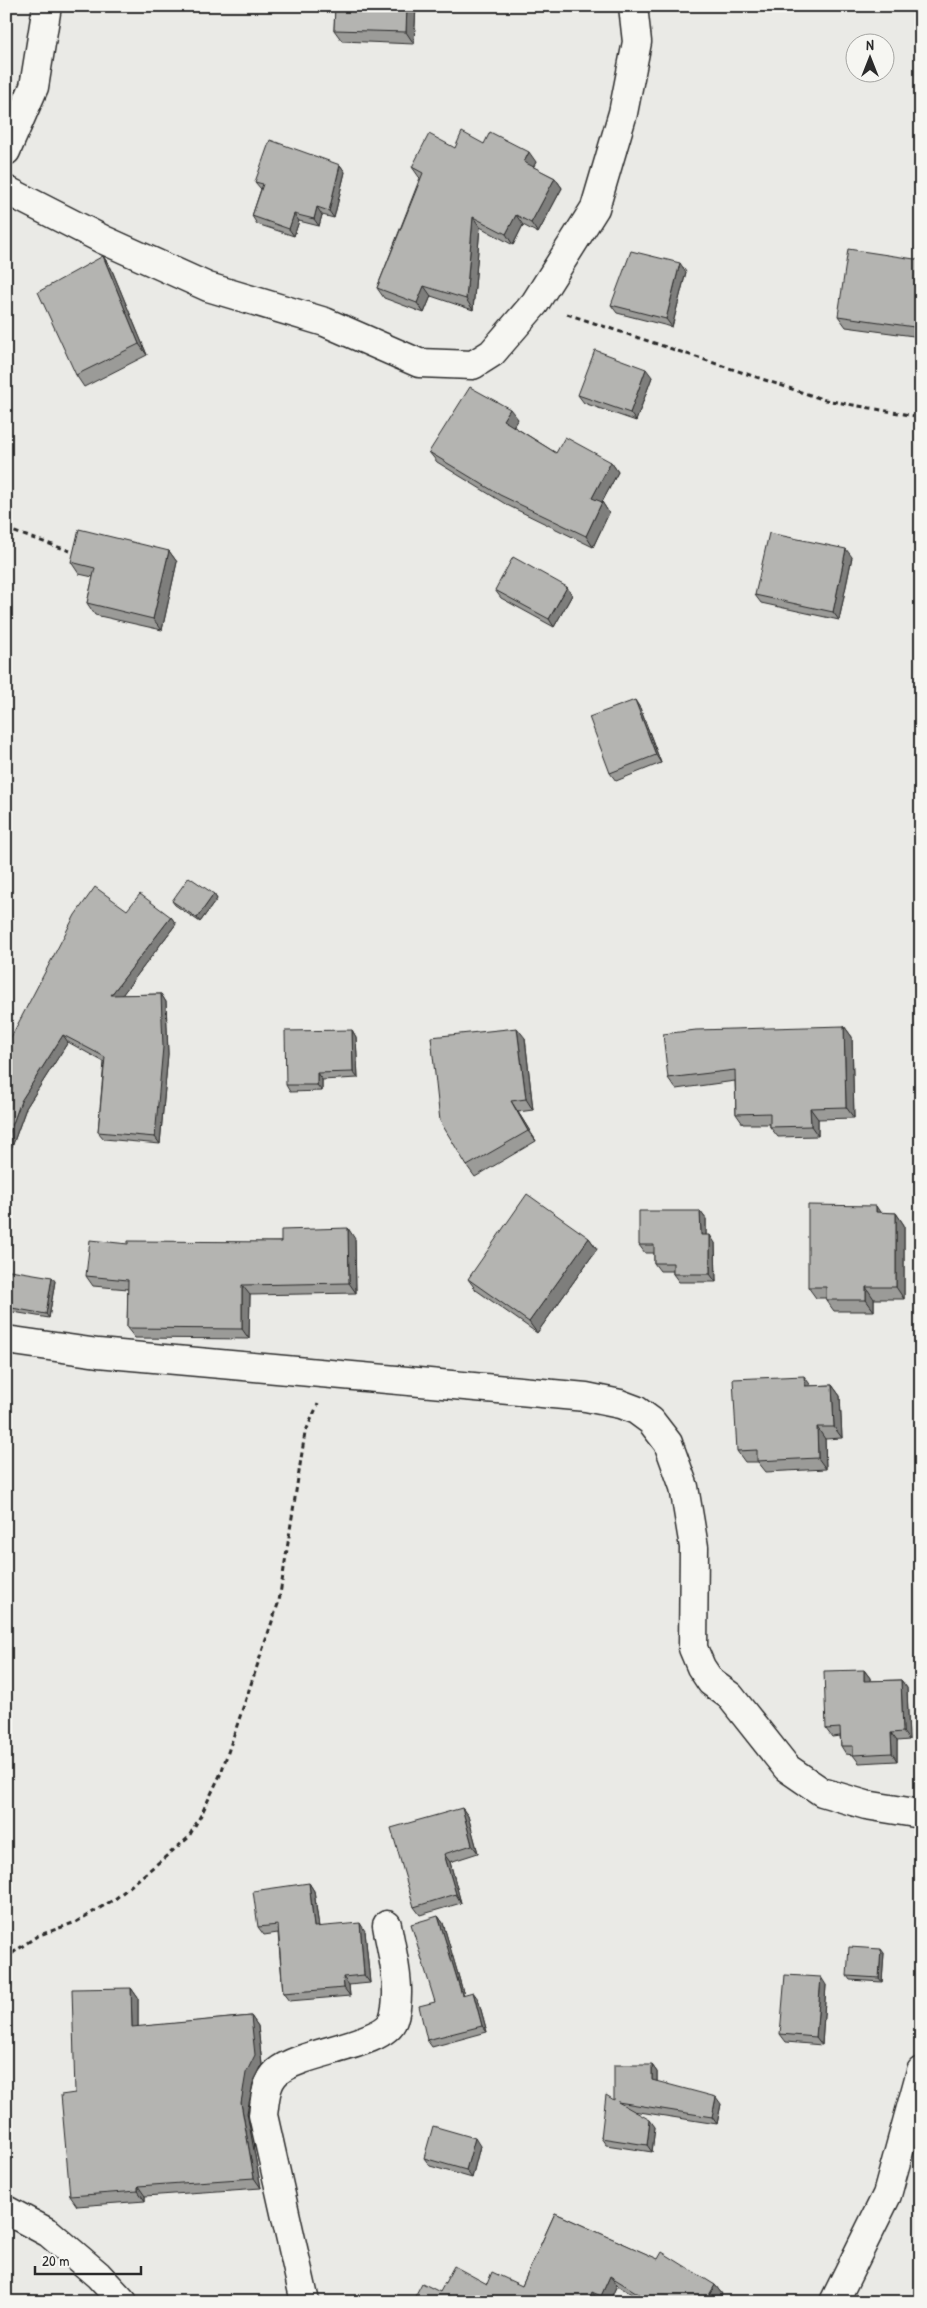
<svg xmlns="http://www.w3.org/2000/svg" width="927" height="2308" font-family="'Patrick Hand',sans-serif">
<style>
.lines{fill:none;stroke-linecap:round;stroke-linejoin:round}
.minor-casing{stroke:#2b2b2b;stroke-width:31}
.path{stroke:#2b2b2b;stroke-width:3;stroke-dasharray:5 4;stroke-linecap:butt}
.minor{stroke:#f6f6f2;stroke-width:28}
.wall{fill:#9b9b98;stroke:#2b2b2b}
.shaded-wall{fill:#7e7e7c;stroke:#2b2b2b}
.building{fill:#b4b4b1;stroke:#2b2b2b}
</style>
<rect width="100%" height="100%" fill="#eaeae6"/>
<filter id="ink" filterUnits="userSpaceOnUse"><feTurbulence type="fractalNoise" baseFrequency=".02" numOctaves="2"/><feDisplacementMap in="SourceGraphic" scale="10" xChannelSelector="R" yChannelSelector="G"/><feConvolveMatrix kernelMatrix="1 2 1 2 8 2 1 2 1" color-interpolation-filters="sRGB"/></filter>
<g filter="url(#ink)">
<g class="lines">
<g class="minor-casing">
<g id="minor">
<path d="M 6,151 L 34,87 L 47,6"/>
<path d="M 6,190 L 104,240 L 208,287 L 325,322 L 419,363 L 473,365 L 492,353 L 535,303 L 595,208 L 623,113 L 637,42 L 633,6"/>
<path d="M 6,1340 L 98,1353 L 586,1397 L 620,1404 L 636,1410 L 651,1421 L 668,1443 L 684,1487 L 694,1547 L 693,1648 L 701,1667 L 711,1682 L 730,1696 L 787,1768 L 822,1792 L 866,1805 L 921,1814"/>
<path d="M 6,2210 L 49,2233 L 98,2275 L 123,2302"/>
<path d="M 305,2302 L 263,2115 C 265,2101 265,2083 277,2072 C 301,2051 383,2046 393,2020 C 403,1991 392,1954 387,1925"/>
<path d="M 834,2302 L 887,2195 L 921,2071"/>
</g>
</g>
<g class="path">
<path d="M 567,314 L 825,400 L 921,417"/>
<path d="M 6,529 L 70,551"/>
<path d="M 6,1960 L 14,1952 L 37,1936 L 76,1922 L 115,1899 L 188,1838 L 201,1815 L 221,1773 L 279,1601 L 305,1433 L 318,1404"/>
</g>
<use href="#minor" class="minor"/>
</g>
<g class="wall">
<path d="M 335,6 L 416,6 L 414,44 L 342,41 L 334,30 Z"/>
<path d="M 484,144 L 536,162 L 533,167 L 555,178 L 562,188 L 538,233 L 523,225 L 513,245 L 480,227 L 473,310 L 431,296 L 424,313 L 384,298 L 377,288 L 420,178 L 419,177 L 412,167 L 455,148 Z"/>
<path d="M 340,165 L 345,172 L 334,218 L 322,215 L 319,226 L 299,221 L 294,236 L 257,224 L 252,216 L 261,189 L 255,182 Z"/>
<path d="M 103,256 L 111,268 L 147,355 L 84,387 L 76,375 Z"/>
<path d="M 921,260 L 921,337 L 846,327 L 838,316 Z"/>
<path d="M 686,272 L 672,327 L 617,313 L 611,305 Z"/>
<path d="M 652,377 L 636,421 L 584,403 L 578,395 Z"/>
<path d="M 518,419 L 513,426 L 556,453 L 611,462 L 618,472 L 602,502 L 609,513 L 593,547 L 507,505 L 437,462 L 429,452 Z"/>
<path d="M 169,551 L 177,562 L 162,630 L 95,615 L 87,603 L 93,577 L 79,574 L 71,562 Z"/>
<path d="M 852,557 L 839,620 L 761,603 L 755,595 Z"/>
<path d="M 495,590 L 572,595 L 554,627 L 501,598 Z"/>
<path d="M 640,708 L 661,763 L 616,781 L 610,773 Z"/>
<path d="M 214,894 L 217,899 L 200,922 L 175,905 L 172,901 Z"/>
<path d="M 127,910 L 171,917 L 176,924 L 122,995 L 161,994 L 166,1002 L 168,1054 L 160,1144 L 104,1139 L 98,1132 L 104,1062 L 68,1042 L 26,1108 L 12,1147 L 6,1145 L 6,1037 L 10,1039 Z"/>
<path d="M 844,1026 L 852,1037 L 854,1118 L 818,1119 L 818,1136 L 778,1137 L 770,1127 L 770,1124 L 743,1124 L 736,1114 L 735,1081 L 676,1089 L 668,1078 Z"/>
<path d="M 352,1030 L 356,1037 L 358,1078 L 322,1080 L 322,1091 L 290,1092 L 286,1085 Z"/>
<path d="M 525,1038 L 533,1110 L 518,1112 L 536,1141 L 475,1177 L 467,1166 Z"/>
<path d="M 700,1211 L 706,1219 L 706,1235 L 715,1243 L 716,1282 L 679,1282 L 673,1274 L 673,1271 L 660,1271 L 654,1263 L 654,1253 L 645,1253 L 639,1245 Z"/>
<path d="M 881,1213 L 896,1213 L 904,1225 L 904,1299 L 874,1299 L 874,1311 L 834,1311 L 826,1300 L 826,1298 L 816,1298 L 808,1287 Z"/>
<path d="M 589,1238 L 597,1249 L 537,1333 L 476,1290 L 468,1279 Z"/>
<path d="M 355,1239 L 356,1293 L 250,1295 L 249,1339 L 135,1338 L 127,1328 L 128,1289 L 93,1286 L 86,1276 L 128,1244 L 281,1242 Z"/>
<path d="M 55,1281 L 49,1318 L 7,1311 L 6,1310 L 6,1293 Z"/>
<path d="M 832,1385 L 840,1396 L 842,1438 L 825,1439 L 826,1469 L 766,1472 L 758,1462 L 745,1462 L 737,1451 L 811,1386 Z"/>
<path d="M 864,1670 L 870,1678 L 870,1681 L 901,1680 L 907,1688 L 909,1740 L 897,1741 L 897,1761 L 859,1763 L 853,1755 L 846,1754 L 841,1746 L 840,1736 L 832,1737 L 826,1729 Z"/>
<path d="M 462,1808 L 468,1816 L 478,1853 L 450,1862 L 461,1903 L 420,1915 L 414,1907 Z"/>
<path d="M 309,1883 L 314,1891 L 319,1927 L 365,1931 L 370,1983 L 349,1985 L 350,1996 L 289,2001 L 283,1993 L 278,1933 L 264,1935 L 258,1927 Z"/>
<path d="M 438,1916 L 443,1923 L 464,1995 L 478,1999 L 487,2032 L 432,2047 L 427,2040 L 435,2002 Z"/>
<path d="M 884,1953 L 882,1982 L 850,1980 L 847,1976 Z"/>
<path d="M 826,1985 L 822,2045 L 786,2042 L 780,2034 Z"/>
<path d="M 131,1988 L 138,1998 L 138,2027 L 251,2016 L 258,2026 L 262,2065 L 253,2083 L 247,2113 L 261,2188 L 145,2196 L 145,2201 L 77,2206 L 70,2196 L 75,2093 Z"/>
<path d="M 652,2065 L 657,2072 L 657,2082 L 721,2104 L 717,2124 L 633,2111 L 655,2127 L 652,2152 L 606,2145 L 601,2138 L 614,2100 Z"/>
<path d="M 480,2146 L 472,2178 L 430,2166 L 424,2158 Z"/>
<path d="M 555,2213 L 715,2285 L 722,2294 L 717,2302 L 644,2302 L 617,2285 L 609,2302 L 412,2302 L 440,2292 L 487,2284 L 522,2286 Z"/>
</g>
<g class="shaded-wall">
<path d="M 407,6 L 416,6 L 414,44 L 406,32 Z"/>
<path d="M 529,152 L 536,162 L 531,172 L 524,162 Z"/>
<path d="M 340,165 L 345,172 L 334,218 L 329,211 Z"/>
<path d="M 555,178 L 562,188 L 538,233 L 531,223 Z"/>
<path d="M 317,207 L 322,215 L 319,226 L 314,219 Z"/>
<path d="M 294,214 L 299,221 L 294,236 L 289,229 Z"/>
<path d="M 516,215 L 523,225 L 513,245 L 506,234 Z"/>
<path d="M 473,217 L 480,227 L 473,310 L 466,299 Z"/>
<path d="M 103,256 L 111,268 L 147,355 L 139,344 Z"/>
<path d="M 680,263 L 686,272 L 672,327 L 666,319 Z"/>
<path d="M 424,286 L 431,296 L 424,313 L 417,303 Z"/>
<path d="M 646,369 L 652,377 L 636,421 L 630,413 Z"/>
<path d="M 510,409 L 518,419 L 510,431 L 503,420 Z"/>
<path d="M 611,462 L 618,472 L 599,508 L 592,498 Z"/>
<path d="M 602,502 L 609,513 L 593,547 L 586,536 Z"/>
<path d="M 846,549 L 852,557 L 839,620 L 833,612 Z"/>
<path d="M 169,551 L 177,562 L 162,630 L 153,619 Z"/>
<path d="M 567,587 L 572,595 L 554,627 L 549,619 Z"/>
<path d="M 635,700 L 640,708 L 661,763 L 656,755 Z"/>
<path d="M 214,894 L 217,899 L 200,922 L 197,918 Z"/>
<path d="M 171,917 L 176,924 L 116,1003 L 111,995 Z"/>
<path d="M 161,994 L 166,1002 L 168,1054 L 160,1144 L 155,1137 Z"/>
<path d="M 844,1026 L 852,1037 L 854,1118 L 846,1107 Z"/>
<path d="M 517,1028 L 525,1038 L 533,1110 L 526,1099 Z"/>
<path d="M 352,1030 L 356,1037 L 358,1078 L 353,1072 Z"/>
<path d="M 63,1035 L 68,1042 L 26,1108 L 12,1147 L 7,1140 L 21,1101 Z"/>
<path d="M 317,1073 L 322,1080 L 322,1091 L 317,1085 Z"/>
<path d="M 511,1101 L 518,1112 L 536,1141 L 528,1131 Z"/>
<path d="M 810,1108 L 818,1119 L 818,1136 L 811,1126 Z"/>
<path d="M 876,1206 L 884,1218 L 876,1212 Z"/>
<path d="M 700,1211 L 706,1219 L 706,1243 L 701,1235 Z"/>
<path d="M 896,1213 L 904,1225 L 904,1299 L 896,1287 Z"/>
<path d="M 348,1228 L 355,1239 L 356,1293 L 349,1283 Z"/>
<path d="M 710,1235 L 715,1243 L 716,1282 L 710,1274 Z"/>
<path d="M 589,1238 L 597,1249 L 537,1333 L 529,1322 Z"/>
<path d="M 52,1277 L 55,1281 L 49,1318 L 46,1314 Z"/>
<path d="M 242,1285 L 250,1295 L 249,1339 L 242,1329 Z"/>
<path d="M 866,1287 L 874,1299 L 874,1311 L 866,1300 Z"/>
<path d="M 804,1376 L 812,1387 L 805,1386 Z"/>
<path d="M 832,1385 L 840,1396 L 842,1438 L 834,1427 Z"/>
<path d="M 817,1427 L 825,1439 L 826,1469 L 818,1458 Z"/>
<path d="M 864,1670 L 870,1678 L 870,1689 L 864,1681 Z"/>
<path d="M 901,1680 L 907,1688 L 909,1740 L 903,1732 Z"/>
<path d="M 891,1733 L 897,1741 L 897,1761 L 892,1753 Z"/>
<path d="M 462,1808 L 468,1816 L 478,1853 L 472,1845 Z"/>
<path d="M 444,1854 L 450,1862 L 461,1903 L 456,1894 Z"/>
<path d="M 309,1883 L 314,1891 L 320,1935 L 314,1927 Z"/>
<path d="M 438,1916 L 443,1923 L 466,2002 L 462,1995 Z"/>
<path d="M 360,1923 L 365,1931 L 370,1983 L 364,1975 Z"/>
<path d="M 881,1949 L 884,1953 L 882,1982 L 879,1978 Z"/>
<path d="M 343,1977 L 349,1985 L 350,1996 L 344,1988 Z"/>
<path d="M 821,1977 L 826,1985 L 822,2045 L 816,2037 Z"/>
<path d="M 131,1988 L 138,1998 L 138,2037 L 132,2027 Z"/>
<path d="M 473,1992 L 478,1999 L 487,2032 L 482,2026 Z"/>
<path d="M 251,2016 L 258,2026 L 262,2065 L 253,2083 L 247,2113 L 261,2188 L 254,2178 L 241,2103 Z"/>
<path d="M 652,2065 L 657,2072 L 657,2088 L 652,2080 Z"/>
<path d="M 716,2097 L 721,2104 L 717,2124 L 712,2117 Z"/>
<path d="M 650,2120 L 655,2127 L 652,2152 L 647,2145 Z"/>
<path d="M 475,2138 L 480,2146 L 472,2178 L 466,2170 Z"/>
<path d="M 138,2186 L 145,2196 L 145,2201 L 138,2191 Z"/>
<path d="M 610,2276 L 617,2285 L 609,2302 L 605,2302 L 601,2296 Z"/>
<path d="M 715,2285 L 722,2294 L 717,2302 L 705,2302 Z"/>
<path d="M 592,2292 L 599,2301 L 598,2302 L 588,2302 Z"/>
</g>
<g class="building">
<path d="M 335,6 L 407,6 L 406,32 L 334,30 Z"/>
<path d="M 462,132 L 484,144 L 490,132 L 529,152 L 524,162 L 555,178 L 531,223 L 516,215 L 506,234 L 473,217 L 466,299 L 424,286 L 417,303 L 377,288 L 423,173 L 412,167 L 429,134 L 455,148 Z"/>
<path d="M 270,140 L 340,165 L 329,211 L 317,207 L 314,219 L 294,214 L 289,229 L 252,216 L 263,184 L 255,182 Z"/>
<path d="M 848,249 L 921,260 L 921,328 L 838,316 Z"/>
<path d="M 631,251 L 680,263 L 666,319 L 611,305 Z"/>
<path d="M 103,256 L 139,344 L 76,375 L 38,292 Z"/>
<path d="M 595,350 L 646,369 L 630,413 L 578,395 Z"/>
<path d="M 470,387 L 510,409 L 503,420 L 556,453 L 565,437 L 611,462 L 592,498 L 602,502 L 586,536 L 500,495 L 429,452 Z"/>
<path d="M 79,529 L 169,551 L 153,619 L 87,603 L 95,568 L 71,562 Z"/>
<path d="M 769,533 L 846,549 L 833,612 L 755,595 Z"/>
<path d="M 513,557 L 567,587 L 549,619 L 495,590 Z"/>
<path d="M 635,700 L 656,755 L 610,773 L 589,717 Z"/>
<path d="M 189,877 L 214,894 L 197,918 L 172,901 Z"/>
<path d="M 95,887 L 127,910 L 140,894 L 171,917 L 111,995 L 161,994 L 163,1047 L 155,1137 L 98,1132 L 105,1057 L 63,1035 L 21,1101 L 7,1140 L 6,1037 L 10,1039 L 75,915 Z"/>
<path d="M 844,1026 L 846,1107 L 810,1108 L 811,1126 L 770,1127 L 770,1113 L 736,1114 L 735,1070 L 668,1078 L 663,1034 L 696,1030 Z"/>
<path d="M 517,1028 L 526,1099 L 511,1101 L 528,1131 L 467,1166 L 440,1121 L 431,1037 Z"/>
<path d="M 352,1030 L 353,1072 L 317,1073 L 317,1085 L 286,1085 L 285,1031 Z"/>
<path d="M 527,1194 L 589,1238 L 529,1322 L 468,1279 Z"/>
<path d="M 808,1205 L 876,1206 L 876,1212 L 896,1213 L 896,1287 L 866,1287 L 866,1300 L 826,1300 L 826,1287 L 808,1287 Z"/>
<path d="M 639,1211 L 700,1211 L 701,1235 L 710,1235 L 710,1274 L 673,1274 L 673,1263 L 654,1263 L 654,1245 L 639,1245 Z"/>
<path d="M 348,1228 L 349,1283 L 242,1285 L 242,1329 L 127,1328 L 128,1280 L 86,1276 L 90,1240 L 128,1244 L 128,1241 L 281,1242 L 281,1230 Z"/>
<path d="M 10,1270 L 52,1277 L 46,1314 L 6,1307 L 6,1293 Z"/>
<path d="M 804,1376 L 805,1386 L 832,1385 L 834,1427 L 817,1427 L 818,1458 L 757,1461 L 757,1450 L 737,1451 L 733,1379 Z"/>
<path d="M 864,1670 L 864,1681 L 901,1680 L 903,1732 L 891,1733 L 892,1753 L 853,1755 L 853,1746 L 841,1746 L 840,1728 L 826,1729 L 824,1671 Z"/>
<path d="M 462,1808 L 472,1845 L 444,1854 L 456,1894 L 414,1907 L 391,1828 Z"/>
<path d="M 309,1883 L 314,1927 L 360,1923 L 364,1975 L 343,1977 L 344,1988 L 283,1993 L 278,1925 L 258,1927 L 253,1891 Z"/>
<path d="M 438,1916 L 462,1995 L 473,1992 L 482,2026 L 427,2040 L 419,2006 L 435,2002 L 411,1924 Z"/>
<path d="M 849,1947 L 881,1949 L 879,1978 L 847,1976 Z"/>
<path d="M 785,1975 L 821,1977 L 816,2037 L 780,2034 Z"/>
<path d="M 131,1988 L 132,2027 L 251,2016 L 255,2055 L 246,2073 L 241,2103 L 254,2178 L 138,2186 L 138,2191 L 70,2196 L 61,2095 L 75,2093 L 72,1989 Z"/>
<path d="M 614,2065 L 652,2065 L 652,2080 L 716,2097 L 712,2117 L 618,2102 L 650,2120 L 647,2145 L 601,2138 L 606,2095 L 614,2100 Z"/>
<path d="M 433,2126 L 475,2138 L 466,2170 L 424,2158 Z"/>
<path d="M 555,2213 L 658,2259 L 662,2252 L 715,2285 L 705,2302 L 652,2302 L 610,2276 L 601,2296 L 592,2292 L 588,2302 L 412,2302 L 422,2283 L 440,2292 L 454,2266 L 487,2284 L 492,2272 L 522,2286 Z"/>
</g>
</g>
<rect width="927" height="2308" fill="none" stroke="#f6f6f2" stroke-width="25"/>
<rect x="12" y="12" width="902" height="2283" fill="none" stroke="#2b2b2b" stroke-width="2" filter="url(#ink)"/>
<g transform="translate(870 58)"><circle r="24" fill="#f6f6f2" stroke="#a5a5a2"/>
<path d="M0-4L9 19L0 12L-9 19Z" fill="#2b2b2b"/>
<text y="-8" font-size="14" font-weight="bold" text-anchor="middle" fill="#2b2b2b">N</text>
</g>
<path d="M35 2266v8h106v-8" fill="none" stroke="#2b2b2b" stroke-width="2.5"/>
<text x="42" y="2266" font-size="15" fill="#2b2b2b" stroke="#f6f6f2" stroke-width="4" paint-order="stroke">20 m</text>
</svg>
